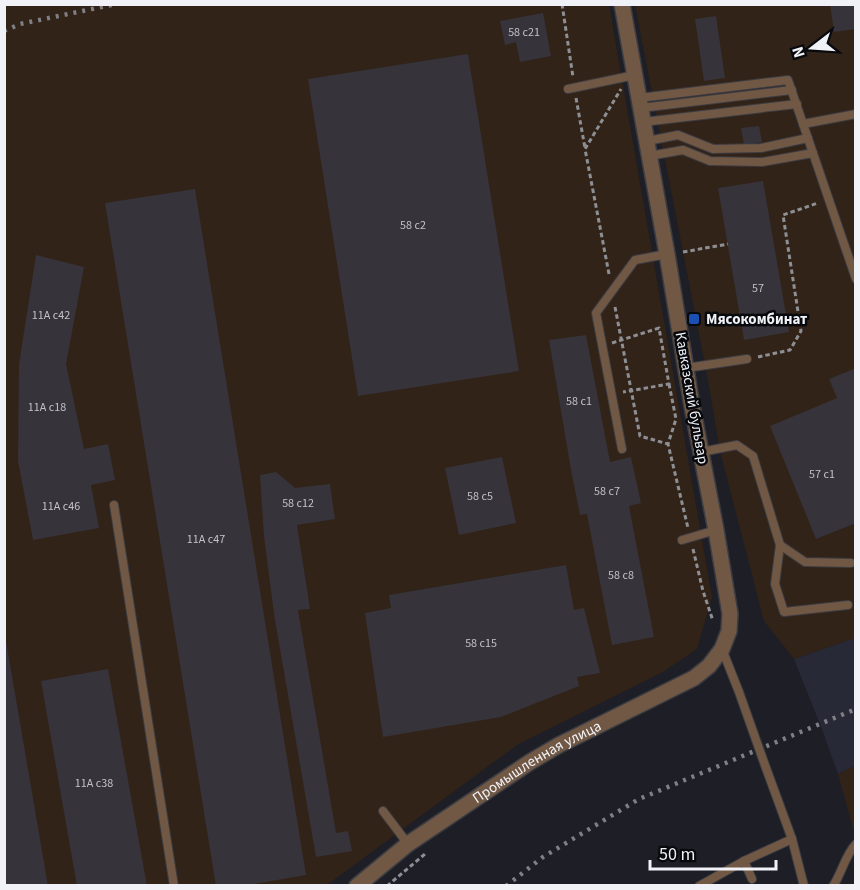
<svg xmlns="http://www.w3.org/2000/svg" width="860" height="890" font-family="'Source Sans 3',sans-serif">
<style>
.built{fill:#282936}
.industrial{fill:#312317}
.building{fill:#36333b}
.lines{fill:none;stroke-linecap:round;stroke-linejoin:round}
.lane-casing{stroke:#3c3c43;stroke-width:10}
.street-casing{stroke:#3c3c43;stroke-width:18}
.path{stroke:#8e8f95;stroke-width:3;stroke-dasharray:4.5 3;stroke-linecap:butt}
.lane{stroke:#705844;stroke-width:8}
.street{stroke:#705844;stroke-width:15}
.rail{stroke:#7f7f86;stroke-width:4.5;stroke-dasharray:3 6;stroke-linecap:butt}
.lane-bridge-casing{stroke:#3c3c43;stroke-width:10;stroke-linecap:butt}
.lane-bridge{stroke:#705844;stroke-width:8}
.transit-dot{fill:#1a4fb4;stroke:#08090c;stroke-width:2}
.labels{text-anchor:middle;stroke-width:5;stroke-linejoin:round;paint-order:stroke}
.number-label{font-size:12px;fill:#c2c2c8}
.poi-label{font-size:15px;font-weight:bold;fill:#f1f2f7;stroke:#08090c;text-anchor:start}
.street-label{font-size:15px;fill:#f1f2f7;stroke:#08090c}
</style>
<rect width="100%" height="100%" fill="#1e1e26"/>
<path class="built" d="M 855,638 L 855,766 L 838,774 L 822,729 L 794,659 Z"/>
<g class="industrial">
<path d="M 5,5 L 609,5 L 712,597 L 697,649 L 663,672 L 517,745 L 327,885 L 5,886 Z"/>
<path d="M 635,5 L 855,5 L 855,638 L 794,659 L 764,621 L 720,451 L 708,380 Z"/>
<path d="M 855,766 L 855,835 L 838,774 Z"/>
</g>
<g class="building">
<path d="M 830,4 L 856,4 L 856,29 L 834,32 Z"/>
<path d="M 543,13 L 551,56 L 520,62 L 516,42 L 505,45 L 500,21 Z"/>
<path d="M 716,16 L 725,78 L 704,81 L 695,19 Z"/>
<path d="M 468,54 L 519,371 L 358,396 L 308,79 Z"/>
<path d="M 759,126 L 762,142 L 744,145 L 741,128 Z"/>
<path d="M 763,181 L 789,332 L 744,340 L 718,188 Z"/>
<path d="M 195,189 L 306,875 L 243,886 L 216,886 L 105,203 Z"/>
<path d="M 36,255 L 84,267 L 66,364 L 84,449 L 108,444 L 115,480 L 91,485 L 99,528 L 33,540 L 18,461 L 19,364 Z"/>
<path d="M 586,335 L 610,462 L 631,457 L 641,503 L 629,506 L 654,637 L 612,645 L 587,514 L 580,515 L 571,470 L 549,340 Z"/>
<path d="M 856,368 L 856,523 L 816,539 L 770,426 L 837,398 L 829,379 Z"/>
<path d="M 502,457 L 516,523 L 459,535 L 445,468 Z"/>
<path d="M 276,472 L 295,488 L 330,484 L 335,519 L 297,525 L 310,609 L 298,610 L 336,833 L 348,831 L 352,851 L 316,857 L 274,614 L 264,536 L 260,475 Z"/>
<path d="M 566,565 L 574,610 L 584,608 L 600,673 L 577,677 L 579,686 L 501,717 L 383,737 L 365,613 L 391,608 L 389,595 Z"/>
<path d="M 4,641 L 6,641 L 48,886 L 4,886 Z"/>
<path d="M 108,669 L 147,886 L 77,886 L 41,681 Z"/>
</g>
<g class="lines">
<g class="lane-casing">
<g id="lane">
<path d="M 568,89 L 635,75"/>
<path d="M 639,98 L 788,80 L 856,279"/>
<path d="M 641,108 L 792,90"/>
<path d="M 643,122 L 797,104"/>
<path d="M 803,124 L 856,114"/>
<path d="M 647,141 L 678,135 L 713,149 L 761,148 L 808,138"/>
<path d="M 649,156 L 683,150 L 710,161 L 762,162 L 813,153"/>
<path d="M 686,368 L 747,359"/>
<path d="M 622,449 L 596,313 L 635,260 L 667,254"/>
<path d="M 701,452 L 737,445 L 753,456 L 780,545 L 805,562 L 851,563"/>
<path d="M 114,505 L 174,886"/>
<path d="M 682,540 L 716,530"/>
<path d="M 780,545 L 775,584 L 784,612 L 848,605"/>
<path d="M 722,649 L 739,692"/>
<path d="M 766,768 L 792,839 L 804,886"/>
<path d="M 383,811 L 408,844"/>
<path d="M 744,861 L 752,879"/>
<path d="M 699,886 L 744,861 L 792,839"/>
<path d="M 833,886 C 842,873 845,855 856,844"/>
</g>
</g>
<g class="street-casing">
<g id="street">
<path id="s1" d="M 357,886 L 408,844 L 530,762 L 559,745 L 694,678 L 709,666 L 722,649 L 729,631 L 730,614 L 716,530 L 692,406 L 667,254 L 622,4"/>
</g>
</g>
<g class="path">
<path d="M 562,4 L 573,77"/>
<path d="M 576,98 L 585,148"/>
<path d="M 683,252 L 728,244"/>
<path d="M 609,274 L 585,149 L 621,89"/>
<path d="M 615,307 L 640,436 L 668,444"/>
<path d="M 612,343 L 659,328 L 669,384 L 623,392"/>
<path d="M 758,357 L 790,350 L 801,331 L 783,215 L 818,203"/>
<path d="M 669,384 L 676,419 L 668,444 L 688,528"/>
<path d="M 693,549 L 703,591 L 713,621"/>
<path d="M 387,886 L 425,854"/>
</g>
<use href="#lane" class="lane"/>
<use href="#street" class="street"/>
<g class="rail">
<path d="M 4,31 L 20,24 L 116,4"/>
<path d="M 506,886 L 543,857 L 639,799 L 856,709"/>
</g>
<g class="lane-bridge-casing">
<path id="lane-bridge" d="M 739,692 L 766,768"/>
</g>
<use href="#lane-bridge" class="lane-bridge"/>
</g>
<rect class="transit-dot" x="688" y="313" width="12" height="12" rx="3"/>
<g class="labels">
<g class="number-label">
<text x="524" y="36">58 с21</text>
<text x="413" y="229">58 с2</text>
<text x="758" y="292">57</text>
<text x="51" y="319">11А с42</text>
<text x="579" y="405">58 с1</text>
<text x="47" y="411">11А с18</text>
<text x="822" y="478">57 с1</text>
<text x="607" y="495">58 с7</text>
<text x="480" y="500">58 с5</text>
<text x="298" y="507">58 с12</text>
<text x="61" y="510">11А с46</text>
<text x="206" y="543">11А с47</text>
<text x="621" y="579">58 с8</text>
<text x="481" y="647">58 с15</text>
<text x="94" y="787">11А с38</text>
</g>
<g class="poi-label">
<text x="706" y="324">Мясокомбинат</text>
</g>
<g class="street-label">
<text transform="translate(692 398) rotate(80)" y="5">Кавказский бульвар</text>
<text dy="5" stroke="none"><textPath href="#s1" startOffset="219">Промышленная улица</textPath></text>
</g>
</g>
<rect width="860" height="890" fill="none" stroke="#f1f2f7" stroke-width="12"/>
<g transform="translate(812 48) rotate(253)" stroke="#08090c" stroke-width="4.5" paint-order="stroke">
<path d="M0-4.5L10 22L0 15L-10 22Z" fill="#f1f2f7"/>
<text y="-9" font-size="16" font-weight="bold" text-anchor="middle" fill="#f1f2f7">N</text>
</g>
<path d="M650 860v9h126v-9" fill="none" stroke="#f1f2f7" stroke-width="3"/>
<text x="659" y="860" font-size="18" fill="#f1f2f7" stroke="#08090c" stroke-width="4.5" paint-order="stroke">50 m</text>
</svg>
